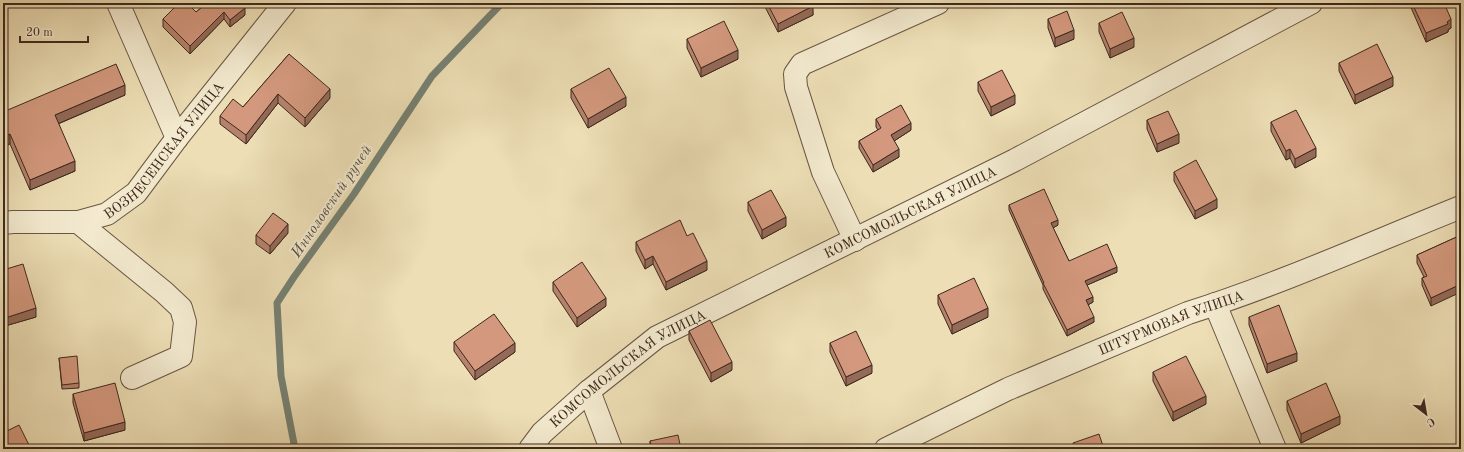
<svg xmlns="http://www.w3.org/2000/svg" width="1464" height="452" font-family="'Old Standard TT',serif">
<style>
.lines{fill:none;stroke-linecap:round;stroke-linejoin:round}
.stream{stroke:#758173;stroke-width:7}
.minor-casing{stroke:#6a5644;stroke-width:24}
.minor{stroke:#f3eacf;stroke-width:22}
.wall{fill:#b5836c;stroke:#3e291e}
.shaded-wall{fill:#946a58;stroke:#3e291e}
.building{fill:#d3987d;stroke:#3e291e}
.labels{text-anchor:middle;stroke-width:4;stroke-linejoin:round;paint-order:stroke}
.street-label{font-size:14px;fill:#3e291e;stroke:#f3eacf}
.water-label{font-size:15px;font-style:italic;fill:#554e41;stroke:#f3eacf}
</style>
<rect width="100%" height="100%" fill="#eddeb5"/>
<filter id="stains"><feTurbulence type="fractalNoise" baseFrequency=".005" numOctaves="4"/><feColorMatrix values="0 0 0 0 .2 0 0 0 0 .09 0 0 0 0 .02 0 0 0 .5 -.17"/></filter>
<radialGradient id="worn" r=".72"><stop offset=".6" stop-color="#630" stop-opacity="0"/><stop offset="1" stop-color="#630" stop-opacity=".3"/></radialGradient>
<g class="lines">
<path class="stream" d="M 295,449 L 281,376 L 277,303 L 294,277 L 354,194 L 432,76 L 502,3"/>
<g class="minor-casing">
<g id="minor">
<path d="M 118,3 L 177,138"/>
<path d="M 78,222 L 164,292 L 181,308 L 185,322 L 181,356 L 132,378"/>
<path id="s1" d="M 3,223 L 13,222 L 78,222 L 107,214 L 136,193 L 177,138 L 285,3"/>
<path d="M 855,240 L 823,172 L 796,87 L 795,74 L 802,64 L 938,3"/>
<path d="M 1215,304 L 1275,449"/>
<path d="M 589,391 L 611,449"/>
<path id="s2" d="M 530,449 L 542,433 L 589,391 L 657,337 L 1015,160 L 1311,3"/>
<path id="s3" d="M 886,449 L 1008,389 L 1188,313 C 1280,284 1371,243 1461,207"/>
</g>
</g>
<use href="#minor" class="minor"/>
</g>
<g class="wall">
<path d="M 207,3 L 245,15 L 230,27 L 224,19 L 190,54 L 163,27 L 163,19 L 196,12 Z"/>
<path d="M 763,3 L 812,3 L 813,15 L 778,32 Z"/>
<path d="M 1409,3 L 1444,3 L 1451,28 L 1448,30 L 1448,32 L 1426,42 Z"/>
<path d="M 1048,19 L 1074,39 L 1055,47 L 1048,28 Z"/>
<path d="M 1099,23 L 1134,47 L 1110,58 L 1099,32 Z"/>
<path d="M 687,39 L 738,59 L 701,77 L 687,48 Z"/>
<path d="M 289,54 L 330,98 L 305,127 L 278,103 L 246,144 L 220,124 L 220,116 L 243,107 Z"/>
<path d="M 1339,63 L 1393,86 L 1355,104 L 1339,71 Z"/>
<path d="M 978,82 L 1015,104 L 991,116 L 978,91 Z"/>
<path d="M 571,89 L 626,106 L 588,128 L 571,98 Z"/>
<path d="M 125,95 L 58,124 L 75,171 L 30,190 L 10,144 L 3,112 Z"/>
<path d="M 876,119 L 911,130 L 894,141 L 899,157 L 873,172 L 859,148 L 859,141 L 878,130 L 876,127 Z"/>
<path d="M 1147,120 L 1179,143 L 1157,152 L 1147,129 Z"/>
<path d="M 1271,122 L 1316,157 L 1295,168 L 1290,158 L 1286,160 L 1271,131 Z"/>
<path d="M 1174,172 L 1217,208 L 1195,219 L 1174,181 Z"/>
<path d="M 748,202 L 786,226 L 762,239 L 748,211 Z"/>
<path d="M 1009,205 L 1058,225 L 1053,228 L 1069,261 L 1117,272 L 1087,285 L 1093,302 L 1088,305 L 1094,322 L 1067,336 L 1043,289 L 1043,285 L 1009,210 Z"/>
<path d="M 288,233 L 270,254 L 256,244 L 256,235 Z"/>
<path d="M 1461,235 L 1431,306 L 1422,285 L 1422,278 L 1424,277 L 1417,263 L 1417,255 Z"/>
<path d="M 687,236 L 707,270 L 666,290 L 653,264 L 645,269 L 636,251 L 636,242 Z"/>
<path d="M 3,270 L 36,317 L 5,326 L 3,321 Z"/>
<path d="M 553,282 L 606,306 L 577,327 L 553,291 Z"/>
<path d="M 938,295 L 988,317 L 952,334 L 938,304 Z"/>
<path d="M 1249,317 L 1297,361 L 1267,373 L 1249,325 Z"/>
<path d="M 689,331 L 732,370 L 711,382 L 689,340 Z"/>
<path d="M 454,342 L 515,352 L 475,380 L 454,351 Z"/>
<path d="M 830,343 L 872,373 L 846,386 L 830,352 Z"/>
<path d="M 59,358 L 79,383 L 79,388 L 62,389 Z"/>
<path d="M 1153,372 L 1206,404 L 1173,421 L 1153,381 Z"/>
<path d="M 73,394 L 125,430 L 84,441 L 73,403 Z"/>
<path d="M 1287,401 L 1340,424 L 1301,443 L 1287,410 Z"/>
<path d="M 650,441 L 681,449 L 650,449 Z"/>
</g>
<g class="shaded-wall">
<path d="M 856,3 L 863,3 L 856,6 Z"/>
<path d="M 813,6 L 813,15 L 778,32 L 778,24 Z"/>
<path d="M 245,8 L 245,15 L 230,27 L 230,20 Z"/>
<path d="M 224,12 L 224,19 L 190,54 L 190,46 Z"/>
<path d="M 1451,19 L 1451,28 L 1448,30 L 1448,32 L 1426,42 L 1426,33 Z"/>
<path d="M 1074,30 L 1074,39 L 1055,47 L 1055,38 Z"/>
<path d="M 1134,38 L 1134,47 L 1110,58 L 1110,49 Z"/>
<path d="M 738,50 L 738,59 L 701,77 L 701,68 Z"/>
<path d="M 1393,77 L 1393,86 L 1355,104 L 1355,95 Z"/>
<path d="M 125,85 L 125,95 L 55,125 L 55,115 Z"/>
<path d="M 330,89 L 330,98 L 305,127 L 305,118 Z"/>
<path d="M 278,94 L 278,103 L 246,144 L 246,135 Z"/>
<path d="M 1015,95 L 1015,104 L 991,116 L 991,107 Z"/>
<path d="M 626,97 L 626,106 L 588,128 L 588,119 Z"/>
<path d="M 911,123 L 911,130 L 891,143 L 891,135 Z"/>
<path d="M 10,134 L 10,144 L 3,147 L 3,137 Z"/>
<path d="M 1179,134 L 1179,143 L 1157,152 L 1157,144 Z"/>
<path d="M 1316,148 L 1316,157 L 1295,168 L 1295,159 Z"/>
<path d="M 899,149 L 899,157 L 873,172 L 873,165 Z"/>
<path d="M 1290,149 L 1290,158 L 1286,160 L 1286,151 Z"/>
<path d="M 75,161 L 75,171 L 30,190 L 30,180 Z"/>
<path d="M 1217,199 L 1217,208 L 1195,219 L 1195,211 Z"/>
<path d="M 786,217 L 786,226 L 762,239 L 762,230 Z"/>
<path d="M 1058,220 L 1058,225 L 1051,229 L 1051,223 Z"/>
<path d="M 288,224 L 288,233 L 270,254 L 270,246 Z"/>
<path d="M 653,256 L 653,264 L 645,269 L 645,260 Z"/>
<path d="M 707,261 L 707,270 L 666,290 L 666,282 Z"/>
<path d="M 1117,267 L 1117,272 L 1085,286 L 1085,281 Z"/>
<path d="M 1461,284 L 1461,292 L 1431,306 L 1431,298 Z"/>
<path d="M 1093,297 L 1093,302 L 1086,306 L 1086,300 Z"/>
<path d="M 606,298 L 606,306 L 577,327 L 577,318 Z"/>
<path d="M 36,308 L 36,317 L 5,326 L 5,318 Z"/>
<path d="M 988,308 L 988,317 L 952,334 L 952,325 Z"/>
<path d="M 1094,317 L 1094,322 L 1067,336 L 1067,330 Z"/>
<path d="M 515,343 L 515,352 L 475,380 L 475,371 Z"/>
<path d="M 1297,353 L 1297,361 L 1267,373 L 1267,364 Z"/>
<path d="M 732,362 L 732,370 L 711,382 L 711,373 Z"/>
<path d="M 872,365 L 872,373 L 846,386 L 846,377 Z"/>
<path d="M 1206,396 L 1206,404 L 1173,421 L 1173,412 Z"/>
<path d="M 1340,416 L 1340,424 L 1301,443 L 1301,434 Z"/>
<path d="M 125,422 L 125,430 L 84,441 L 84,433 Z"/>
<path d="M 29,445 L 29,449 L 22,449 Z"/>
</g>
<g class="building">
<path d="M 179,3 L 187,3 L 196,12 L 207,3 L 241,3 L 245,8 L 230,20 L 224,12 L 190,46 L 163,19 Z"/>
<path d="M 767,3 L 812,3 L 813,6 L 778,24 Z"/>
<path d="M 1412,3 L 1444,3 L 1451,19 L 1447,22 L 1448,24 L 1426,33 Z"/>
<path d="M 1067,11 L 1074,30 L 1055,38 L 1048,19 Z"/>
<path d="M 1122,12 L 1134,38 L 1110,49 L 1099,23 Z"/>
<path d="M 724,21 L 738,50 L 701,68 L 687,39 Z"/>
<path d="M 1377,44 L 1393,77 L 1355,95 L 1339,63 Z"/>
<path d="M 289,54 L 330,89 L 305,118 L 278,94 L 246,135 L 220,116 L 233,99 L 243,107 Z"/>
<path d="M 116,64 L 125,85 L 55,115 L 75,161 L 30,180 L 10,134 L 3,137 L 3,112 Z"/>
<path d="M 609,68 L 626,97 L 588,119 L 571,89 Z"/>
<path d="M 1002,70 L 1015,95 L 991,107 L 978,82 Z"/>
<path d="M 901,105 L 911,123 L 891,135 L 899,149 L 873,165 L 859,141 L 881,128 L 876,119 Z"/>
<path d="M 1296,110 L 1316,148 L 1295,159 L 1290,149 L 1286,151 L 1271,122 Z"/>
<path d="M 1168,111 L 1179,134 L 1157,144 L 1147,120 Z"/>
<path d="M 1196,160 L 1217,199 L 1195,211 L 1174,172 Z"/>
<path d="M 1044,189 L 1058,220 L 1051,223 L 1069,261 L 1107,244 L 1117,267 L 1085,281 L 1093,297 L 1086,300 L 1094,317 L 1067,330 L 1043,283 L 1044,283 L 1009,205 Z"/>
<path d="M 771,190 L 786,217 L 762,230 L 748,202 Z"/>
<path d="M 273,213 L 288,224 L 270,246 L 256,235 Z"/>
<path d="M 680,220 L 687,236 L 693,233 L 707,261 L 666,282 L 653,256 L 645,260 L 636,242 Z"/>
<path d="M 1461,235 L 1461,284 L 1431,298 L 1422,278 L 1427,276 L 1417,255 Z"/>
<path d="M 582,262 L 606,298 L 577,318 L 553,282 Z"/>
<path d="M 23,264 L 36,308 L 5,318 L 3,312 L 3,270 Z"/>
<path d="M 974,278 L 988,308 L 952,325 L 938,295 Z"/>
<path d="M 1279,305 L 1297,353 L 1267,364 L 1249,317 Z"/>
<path d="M 494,314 L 515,343 L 475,371 L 454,342 Z"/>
<path d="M 710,320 L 732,362 L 711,373 L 689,331 Z"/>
<path d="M 856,331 L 872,365 L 846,377 L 830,343 Z"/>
<path d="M 77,356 L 79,383 L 62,385 L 59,358 Z"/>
<path d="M 1186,356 L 1206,396 L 1173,412 L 1153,372 Z"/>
<path d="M 115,383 L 125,422 L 84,433 L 73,394 Z"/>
<path d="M 1326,383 L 1340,416 L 1301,434 L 1287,401 Z"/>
<path d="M 19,425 L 29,445 L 22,449 L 3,449 L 3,433 Z"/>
<path d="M 1099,434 L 1104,449 L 1075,449 L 1073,443 Z"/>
<path d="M 678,435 L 681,449 L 652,449 L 650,441 Z"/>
<path d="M 1368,446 L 1370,449 L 1361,449 Z"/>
</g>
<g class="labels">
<g class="street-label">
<text dy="5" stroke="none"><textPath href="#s1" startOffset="191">ВОЗНЕСЕНСКАЯ УЛИЦА</textPath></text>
<text dy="5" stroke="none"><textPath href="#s2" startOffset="452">КОМСОМОЛЬСКАЯ УЛИЦА</textPath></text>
<text dy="5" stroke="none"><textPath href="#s3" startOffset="312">ШТУРМОВАЯ УЛИЦА</textPath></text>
<text dy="5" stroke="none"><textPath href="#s2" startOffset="128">КОМСОМОЛЬСКАЯ УЛИЦА</textPath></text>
</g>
<g class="water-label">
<text transform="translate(331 201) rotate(-56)" y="5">Инноловский ручей</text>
</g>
</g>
<rect width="1464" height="452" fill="none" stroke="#eddeb5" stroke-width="16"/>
<rect x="4" y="4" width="1456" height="444" fill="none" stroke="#3e291e" stroke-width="2"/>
<rect x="8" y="8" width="1448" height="436" fill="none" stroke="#3e291e"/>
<g transform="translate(1426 414) rotate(149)" stroke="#f3eacf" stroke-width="3" paint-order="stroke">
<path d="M0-3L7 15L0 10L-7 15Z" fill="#3e291e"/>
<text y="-6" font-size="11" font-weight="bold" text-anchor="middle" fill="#3e291e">С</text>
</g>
<path d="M20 36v6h68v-6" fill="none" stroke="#3e291e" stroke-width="2"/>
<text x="26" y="36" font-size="12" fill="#3e291e" stroke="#f3eacf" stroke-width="3" paint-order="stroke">20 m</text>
<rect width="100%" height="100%" filter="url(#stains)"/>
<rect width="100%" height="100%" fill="url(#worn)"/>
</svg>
